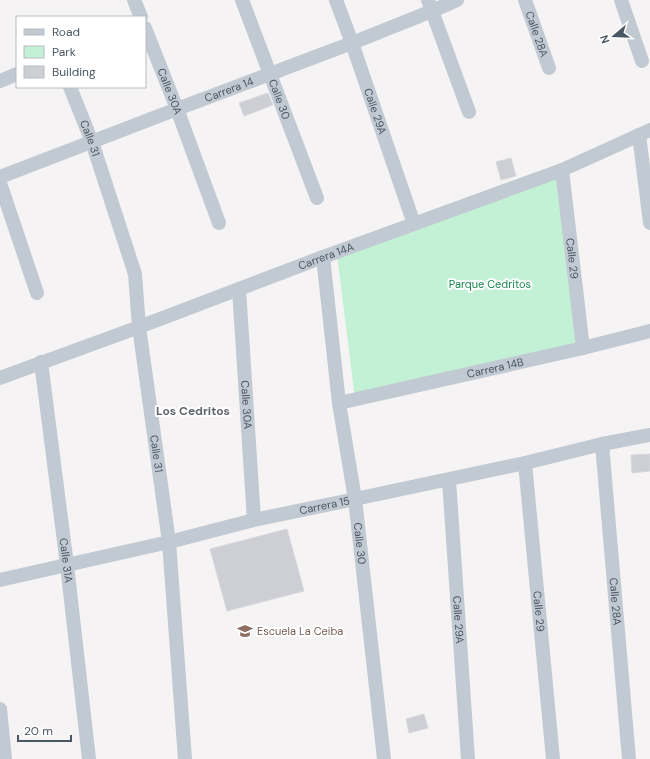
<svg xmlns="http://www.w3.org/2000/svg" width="650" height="759" font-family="'DM Sans',sans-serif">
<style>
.green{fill:#c3f1d5}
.building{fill:#cdcfd5;stroke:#d7d9de}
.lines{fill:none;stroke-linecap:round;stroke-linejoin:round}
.minor{stroke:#c1cad2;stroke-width:14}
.labels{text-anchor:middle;stroke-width:4;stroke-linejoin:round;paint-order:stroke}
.street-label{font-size:11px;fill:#4a5661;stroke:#fff}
.park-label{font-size:11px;fill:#17864f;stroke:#fff}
.education-label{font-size:11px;fill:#785e54;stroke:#fff;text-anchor:start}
.neighbourhood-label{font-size:12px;font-weight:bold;fill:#5f6368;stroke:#fff}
</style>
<rect width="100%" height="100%" fill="#f5f3f3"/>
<path class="green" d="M 562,170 L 580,346 L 355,399 L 337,255 Z"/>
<g class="building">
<path d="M 268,93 L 273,105 L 244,116 L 239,103 Z"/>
<path d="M 511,158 L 516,176 L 501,180 L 496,162 Z"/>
<path d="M 650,454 L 650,471 L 632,473 L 631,455 Z"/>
<path d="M 287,529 L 304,591 L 227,611 L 210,549 Z"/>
<path d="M 424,714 L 428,728 L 409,733 L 406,719 Z"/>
</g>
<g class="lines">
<g class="minor">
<path d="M 134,0 L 141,17"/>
<path id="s1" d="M 242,0 L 317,198"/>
<path id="s2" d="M 336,0 L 352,43 L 414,224"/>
<path d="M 428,0 L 469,112"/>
<path id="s3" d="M 525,0 L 549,68"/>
<path d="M 621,0 L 642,61"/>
<path id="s4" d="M 145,28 L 177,109 L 219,223"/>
<path d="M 0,81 L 17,74"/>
<path id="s5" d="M 70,87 L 92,142 L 135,274 L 139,327 L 169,542 L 185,759"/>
<path d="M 639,135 L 650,223"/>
<path id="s6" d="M 562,170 L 583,348"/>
<path id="s7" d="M 0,177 L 177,109 L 352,43 L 432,11 L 457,0"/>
<path d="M 0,183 L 37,293"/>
<path id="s8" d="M 323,257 L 339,403 L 355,499 L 384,759"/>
<path id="s9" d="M 239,289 L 254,520"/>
<path id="s10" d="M 41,362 L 67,565 L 89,759"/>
<path id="s11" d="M 0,378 L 139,327 L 323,257 L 562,170 L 650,130"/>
<path id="s12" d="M 339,403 L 583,348 L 650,331"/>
<path id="s13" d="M 602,444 L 629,759"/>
<path id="s14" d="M 525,463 L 553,759"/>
<path id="s15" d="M 449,480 L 468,759"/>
<path id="s16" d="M 0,580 L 169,542 L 254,520 L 355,499 L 525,463 L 602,444 L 650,435"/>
<path d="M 0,709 L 5,759"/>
</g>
</g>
<defs>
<g id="school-bare" transform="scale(1.2)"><path d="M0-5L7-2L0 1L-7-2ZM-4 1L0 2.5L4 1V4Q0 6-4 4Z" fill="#8d6e63" stroke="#fff" stroke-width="2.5" paint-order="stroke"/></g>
</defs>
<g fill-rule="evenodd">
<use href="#school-bare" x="245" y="631"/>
</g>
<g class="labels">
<g class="street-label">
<text dy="4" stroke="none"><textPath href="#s3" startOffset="36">Calle 28A</textPath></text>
<text dy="4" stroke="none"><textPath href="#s7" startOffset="245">Carrera 14</textPath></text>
<text dy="4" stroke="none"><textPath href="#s4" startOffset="68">Calle 30A</textPath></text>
<text dy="4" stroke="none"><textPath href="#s1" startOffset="106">Calle 30</textPath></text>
<text dy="4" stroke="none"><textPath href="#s2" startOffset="118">Calle 29A</textPath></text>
<text dy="4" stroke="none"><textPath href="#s5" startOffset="55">Calle 31</textPath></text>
<text dy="4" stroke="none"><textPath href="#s11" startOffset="348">Carrera 14A</textPath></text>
<text dy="4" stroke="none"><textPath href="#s6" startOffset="89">Calle 29</textPath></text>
<text dy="4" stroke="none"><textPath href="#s12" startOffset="160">Carrera 14B</textPath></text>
<text dy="4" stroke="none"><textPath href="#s9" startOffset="116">Calle 30A</textPath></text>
<text dy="4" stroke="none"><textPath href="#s5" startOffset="379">Calle 31</textPath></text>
<text dy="4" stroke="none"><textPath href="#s16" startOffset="333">Carrera 15</textPath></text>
<text dy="4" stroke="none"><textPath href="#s8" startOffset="289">Calle 30</textPath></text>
<text dy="4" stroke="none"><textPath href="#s10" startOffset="200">Calle 31A</textPath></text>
<text dy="4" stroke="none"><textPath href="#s13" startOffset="158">Calle 28A</textPath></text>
<text dy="4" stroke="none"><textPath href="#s14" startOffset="149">Calle 29</textPath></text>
<text dy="4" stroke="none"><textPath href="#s15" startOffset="140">Calle 29A</textPath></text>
</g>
<g class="park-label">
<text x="490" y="288">Parque Cedritos</text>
</g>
<g class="education-label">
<text x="257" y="635">Escuela La Ceiba</text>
</g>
<g class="neighbourhood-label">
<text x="193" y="415">Los Cedritos</text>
</g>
</g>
<rect x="16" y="16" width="130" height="72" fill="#ffffff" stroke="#b7bbc0"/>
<rect x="24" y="29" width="20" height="6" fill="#c1cad2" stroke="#b7bbc0"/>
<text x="52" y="36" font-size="12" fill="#4a5661">Road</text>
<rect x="24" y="46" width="20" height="12" fill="#c3f1d5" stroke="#b7bbc0"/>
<text x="52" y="56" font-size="12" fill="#4a5661">Park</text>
<rect x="24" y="66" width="20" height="12" fill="#cdcfd5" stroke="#b7bbc0"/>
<text x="52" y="76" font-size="12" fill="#4a5661">Building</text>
<g transform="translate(614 36) rotate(251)" stroke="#ffffff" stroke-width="3" paint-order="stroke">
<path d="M0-3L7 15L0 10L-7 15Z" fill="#4a5661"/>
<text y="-6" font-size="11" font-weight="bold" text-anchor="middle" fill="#4a5661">N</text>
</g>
<path d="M18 735v6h53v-6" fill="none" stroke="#4a5661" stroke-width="2"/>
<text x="24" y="735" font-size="12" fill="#4a5661" stroke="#ffffff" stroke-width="3" paint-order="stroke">20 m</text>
</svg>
